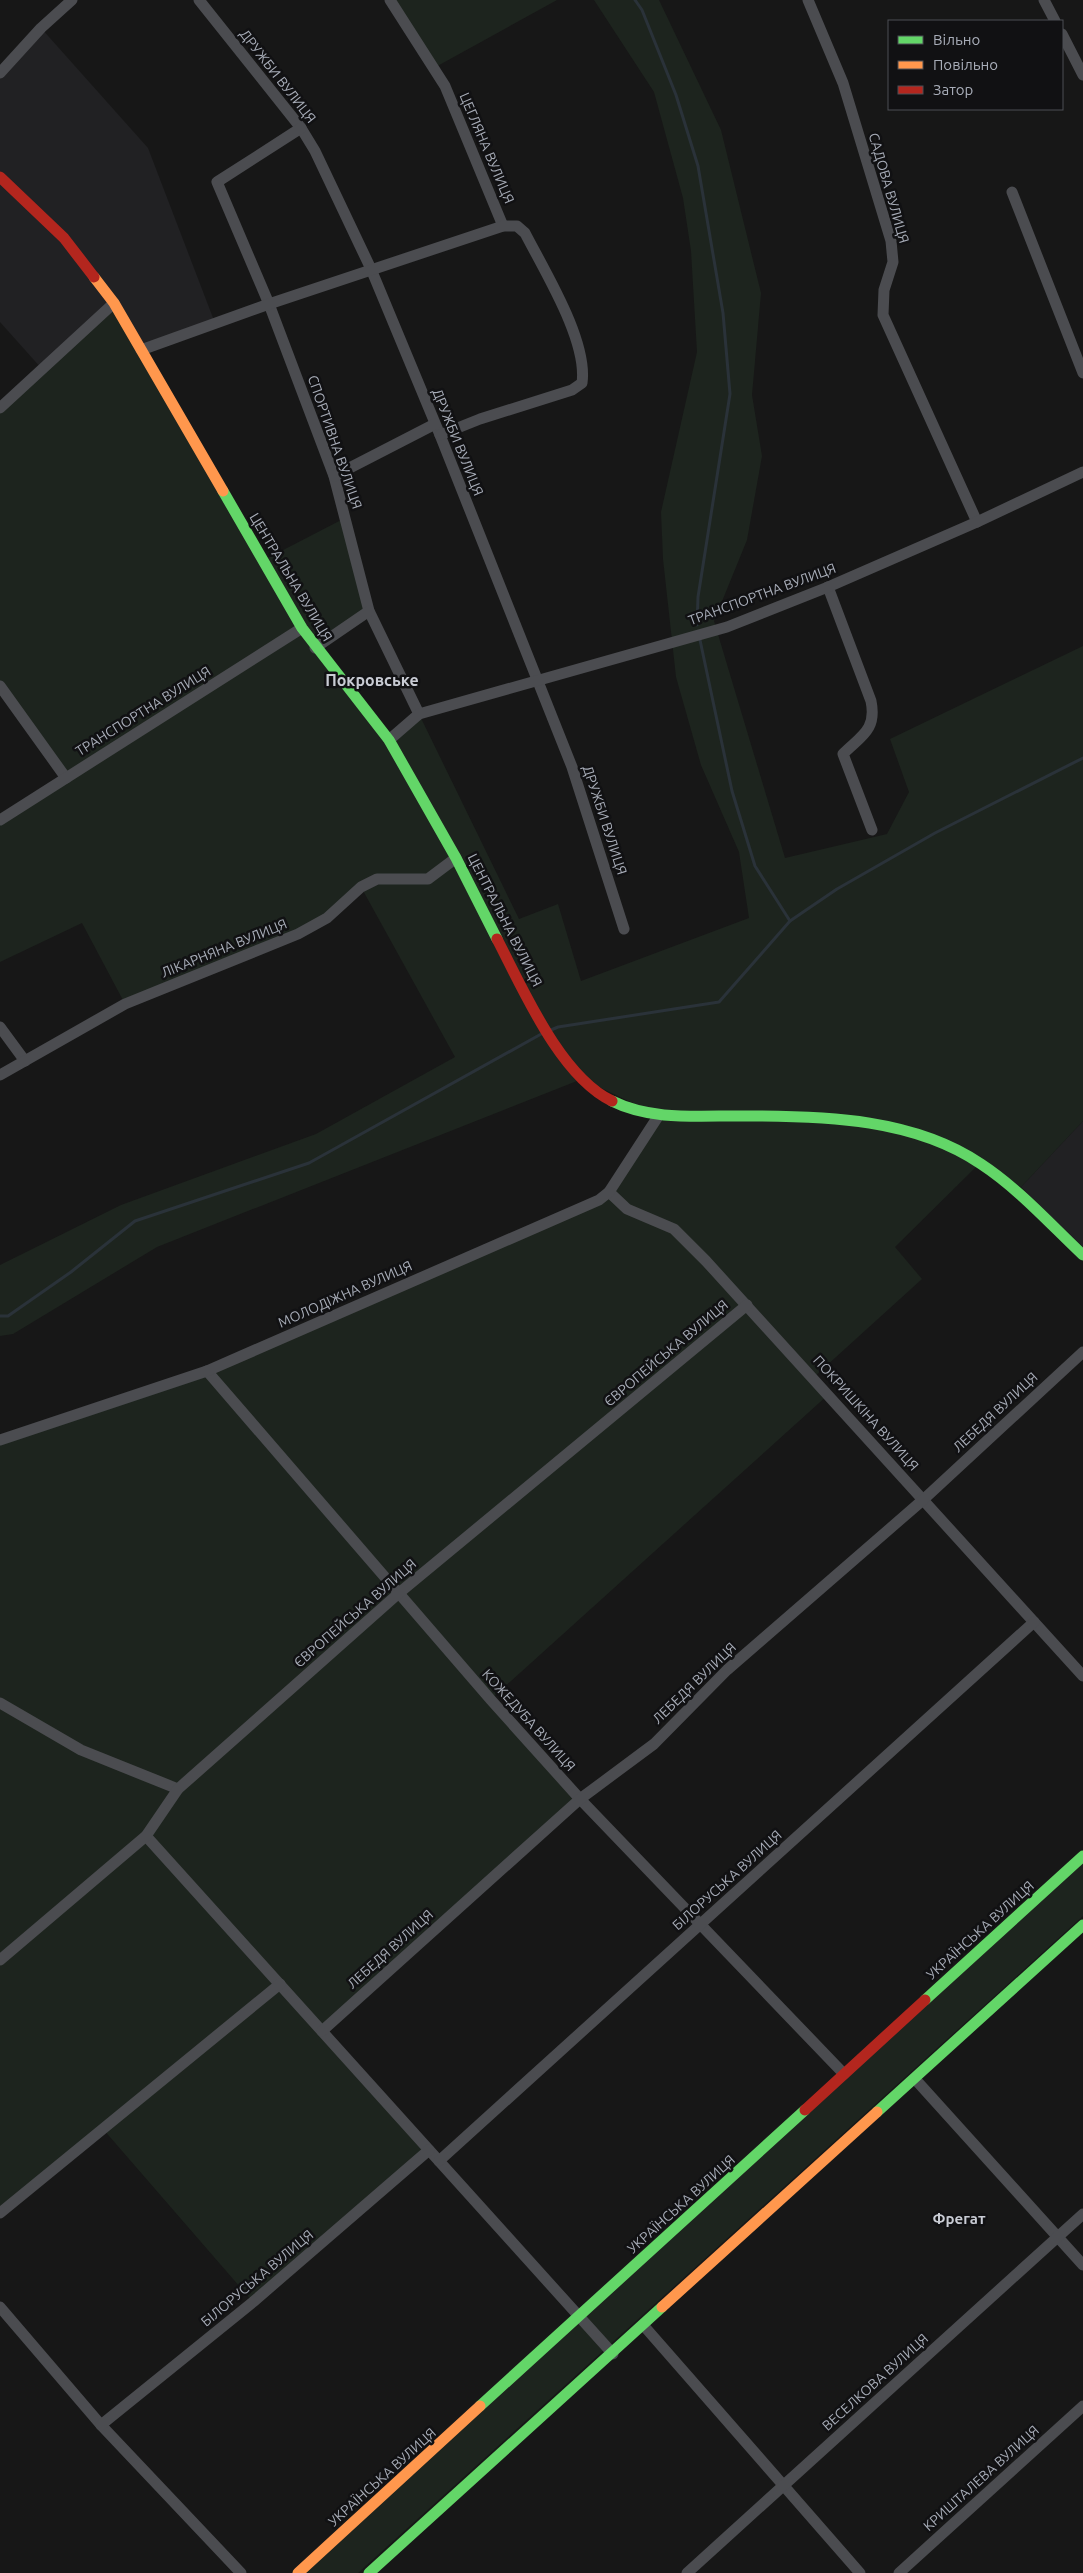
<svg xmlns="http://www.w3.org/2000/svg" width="1083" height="2573" font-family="Ubuntu,sans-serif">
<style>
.built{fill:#212123}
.green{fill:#1d241e}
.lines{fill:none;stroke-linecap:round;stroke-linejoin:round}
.stream{stroke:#2a3239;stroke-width:3}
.street{stroke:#4b4c50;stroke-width:11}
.fast{stroke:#63d668;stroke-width:11}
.slow{stroke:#ff974d;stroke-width:11}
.jam{stroke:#b3261e;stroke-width:11}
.labels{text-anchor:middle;stroke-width:5;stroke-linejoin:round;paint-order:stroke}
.street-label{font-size:14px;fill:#a8adb8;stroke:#111113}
.neighbourhood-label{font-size:15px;font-weight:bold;fill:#c9ccd4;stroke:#111113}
.quarter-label{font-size:16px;font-weight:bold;fill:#c9ccd4;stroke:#111113}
</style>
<rect width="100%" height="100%" fill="#171717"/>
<g class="built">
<path d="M 41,28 L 148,148 L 215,323 L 141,350 L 42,369 L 0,322 L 0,73 Z"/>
<path d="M 1083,1121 L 1083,1247 L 1021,1187 Z"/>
</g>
<g class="green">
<path d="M 390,0 L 557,0 L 432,69 Z"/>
<path d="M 594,0 L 659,0 L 721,130 L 761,293 L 752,395 L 762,456 L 747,540 L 714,621 L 785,858 L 887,834 L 909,792 L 890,739 L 1083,646 L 1083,1121 L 1021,1187 L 980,1163 L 895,1247 L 922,1279 L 814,1377 L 829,1394 L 491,1699 L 580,1799 L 322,2031 L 429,2150 L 253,2302 L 103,2129 L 0,2213 L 0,1440 L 207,1371 L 599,1200 L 658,1115 L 582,1079 L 157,1247 L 13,1334 L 0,1336 L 0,1265 L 121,1205 L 316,1134 L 455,1057 L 361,887 L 327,918 L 125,1004 L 82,923 L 0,962 L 0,820 L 66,778 L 0,686 L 0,408 L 114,303 L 262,561 L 345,518 L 369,611 L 315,647 L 389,739 L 419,714 L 519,919 L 558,904 L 581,981 L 749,918 L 739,852 L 701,765 L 676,677 L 663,559 L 661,512 L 697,352 L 691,251 L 683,198 L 654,92 Z"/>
<path d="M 1083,1856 L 1083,1916 L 358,2573 L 298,2573 Z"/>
</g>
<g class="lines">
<g class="stream">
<path d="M 635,0 L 642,10 L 676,95 L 698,166 L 723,313 L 730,394 L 698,597 L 697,625"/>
<path d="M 700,640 L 732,791 L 755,866 L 790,921"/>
<path d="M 551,1030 L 558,1027 L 719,1002 L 790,921 L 837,889 L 935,833 L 1083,758"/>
<path d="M 0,1316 L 8,1316 L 71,1272 L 135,1221 L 309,1163 L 543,1033"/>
</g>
<g class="street">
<path d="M 199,0 L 301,128 L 315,151 L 371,269 L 440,435 L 572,767 L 624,929"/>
<path d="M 390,0 L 445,86 L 503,226"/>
<path d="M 808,0 L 843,83 L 891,241 L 893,262 L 884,290 L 883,315 L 977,522"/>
<path d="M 1044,0 L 1055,21"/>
<path d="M 1062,34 L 1083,75"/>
<path d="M 0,73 L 41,28 L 72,0"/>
<path d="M 301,128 L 217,182 L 269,304 L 334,476 L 369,611 L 419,714"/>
<path d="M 1012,192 L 1083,373"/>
<path d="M 141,350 L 269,304 L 503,226 L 517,226 L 525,233 C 545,272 588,341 582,383 L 572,390 L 480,419 L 440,435"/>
<path d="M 0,408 L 114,303"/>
<path d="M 334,476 L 435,424"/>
<path d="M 828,587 L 871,701 C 877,730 861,736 843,754 L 872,830"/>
<path d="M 315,648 L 369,611"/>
<path d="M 0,686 L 66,778"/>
<path d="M 389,740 L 419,714 L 727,627 L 828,587 L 977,522 L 1083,472"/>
<path d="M 0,820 L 302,628"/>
<path d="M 0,1027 L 25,1061"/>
<path d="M 0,1075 L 125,1004 L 298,934 L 327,918 L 361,887 L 377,879 L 428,879 L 456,858"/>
<path d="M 609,1192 L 627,1209 L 674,1229 L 706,1261 L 1083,1676"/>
<path d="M 207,1371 L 491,1700 L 580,1799 L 844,2074"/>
<path d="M 0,1440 L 207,1371 L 599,1200 L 609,1192 L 659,1115"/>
<path d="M 0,1703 L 81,1750 L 178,1789"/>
<path d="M 146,1836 L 613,2354"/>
<path d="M 0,1960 L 146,1836 L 178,1789 L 399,1593 L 747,1305"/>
<path d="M 322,2031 L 580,1799 L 654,1744 L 727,1670 L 924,1499 L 1083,1352"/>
<path d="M 915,2079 L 1083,2265"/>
<path d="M 439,2161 L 1034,1622"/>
<path d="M 0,2213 L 280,1984"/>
<path d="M 0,2307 L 101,2425 L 241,2573"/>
<path d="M 644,2326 L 860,2573"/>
<path d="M 101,2425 L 253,2302 L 429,2150"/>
<path d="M 687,2573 L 1083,2214"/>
<path d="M 899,2573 L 1083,2406"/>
</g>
<g class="fast">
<path d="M 223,491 L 302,628 L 389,740 L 456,858 L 497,939"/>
<path d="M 612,1101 C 654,1122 704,1115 750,1116 C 827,1116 915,1119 981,1164 C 1019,1189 1050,1224 1083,1255"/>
<path d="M 925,2000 L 1083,1856"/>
<path d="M 877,2112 L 1083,1925"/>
<path d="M 480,2406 L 805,2110"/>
<path d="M 369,2573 L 662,2307"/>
</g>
<g class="slow">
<path d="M 94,277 L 114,303 L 223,491"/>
<path d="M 662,2307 L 877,2112"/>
<path d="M 298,2573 L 480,2406"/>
</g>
<g class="jam">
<path d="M 0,177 L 64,238 L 94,277"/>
<path d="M 497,939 C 523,989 560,1076 612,1101"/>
<path d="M 805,2110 L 925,2000"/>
</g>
</g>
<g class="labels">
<g class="street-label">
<text transform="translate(278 76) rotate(52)" y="5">ДРУЖБИ ВУЛИЦЯ</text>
<text transform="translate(487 148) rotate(67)" y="5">ЦЕГЛЯНА ВУЛИЦЯ</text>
<text transform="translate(889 188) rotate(74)" y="5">САДОВА ВУЛИЦЯ</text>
<text transform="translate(335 442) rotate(71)" y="5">СПОРТИВНА ВУЛИЦЯ</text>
<text transform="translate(458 442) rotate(68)" y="5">ДРУЖБИ ВУЛИЦЯ</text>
<text transform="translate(291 577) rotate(59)" y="5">ЦЕНТРАЛЬНА ВУЛИЦЯ</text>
<text transform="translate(762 594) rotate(-20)" y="5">ТРАНСПОРТНА ВУЛИЦЯ</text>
<text transform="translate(143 711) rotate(-32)" y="5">ТРАНСПОРТНА ВУЛИЦЯ</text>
<text transform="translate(605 820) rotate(72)" y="5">ДРУЖБИ ВУЛИЦЯ</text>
<text transform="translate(505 920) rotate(63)" y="5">ЦЕНТРАЛЬНА ВУЛИЦЯ</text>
<text transform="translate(224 948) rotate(-22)" y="5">ЛІКАРНЯНА ВУЛИЦЯ</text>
<text transform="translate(345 1294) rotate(-24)" y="5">МОЛОДІЖНА ВУЛИЦЯ</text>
<text transform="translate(666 1353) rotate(-40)" y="5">ЄВРОПЕЙСЬКА ВУЛИЦЯ</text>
<text transform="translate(995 1412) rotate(-43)" y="5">ЛЕБЕДЯ ВУЛИЦЯ</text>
<text transform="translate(866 1413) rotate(48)" y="5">ПОКРИШКІНА ВУЛИЦЯ</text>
<text transform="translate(355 1613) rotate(-41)" y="5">ЄВРОПЕЙСЬКА ВУЛИЦЯ</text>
<text transform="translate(694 1683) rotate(-44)" y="5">ЛЕБЕДЯ ВУЛИЦЯ</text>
<text transform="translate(529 1720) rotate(48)" y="5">КОЖЕДУБА ВУЛИЦЯ</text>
<text transform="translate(727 1880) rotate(-42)" y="5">БІЛОРУСЬКА ВУЛИЦЯ</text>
<text transform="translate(980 1930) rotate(-42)" y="5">УКРАЇНСЬКА ВУЛИЦЯ</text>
<text transform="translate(390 1949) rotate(-42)" y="5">ЛЕБЕДЯ ВУЛИЦЯ</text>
<text transform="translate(681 2204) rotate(-42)" y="5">УКРАЇНСЬКА ВУЛИЦЯ</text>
<text transform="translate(257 2278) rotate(-40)" y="5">БІЛОРУСЬКА ВУЛИЦЯ</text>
<text transform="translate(875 2382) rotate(-42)" y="5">ВЕСЕЛКОВА ВУЛИЦЯ</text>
<text transform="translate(382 2477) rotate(-42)" y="5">УКРАЇНСЬКА ВУЛИЦЯ</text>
<text transform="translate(981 2478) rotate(-42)" y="5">КРИШТАЛЕВА ВУЛИЦЯ</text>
</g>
<g class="neighbourhood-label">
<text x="959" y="2224">Фрегат</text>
</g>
<g class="quarter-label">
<text x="372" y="686">Покровське</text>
</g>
</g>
<rect x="888" y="20" width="175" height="90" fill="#111113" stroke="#4d4f55"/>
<rect x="898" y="36" width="25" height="8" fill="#63d668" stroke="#4d4f55"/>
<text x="933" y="45" font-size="15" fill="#a8adb8">Вільно</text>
<rect x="898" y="61" width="25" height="8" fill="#ff974d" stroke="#4d4f55"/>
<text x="933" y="70" font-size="15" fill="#a8adb8">Повільно</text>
<rect x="898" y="86" width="25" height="8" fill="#b3261e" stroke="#4d4f55"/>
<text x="933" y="95" font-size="15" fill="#a8adb8">Затор</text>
</svg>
